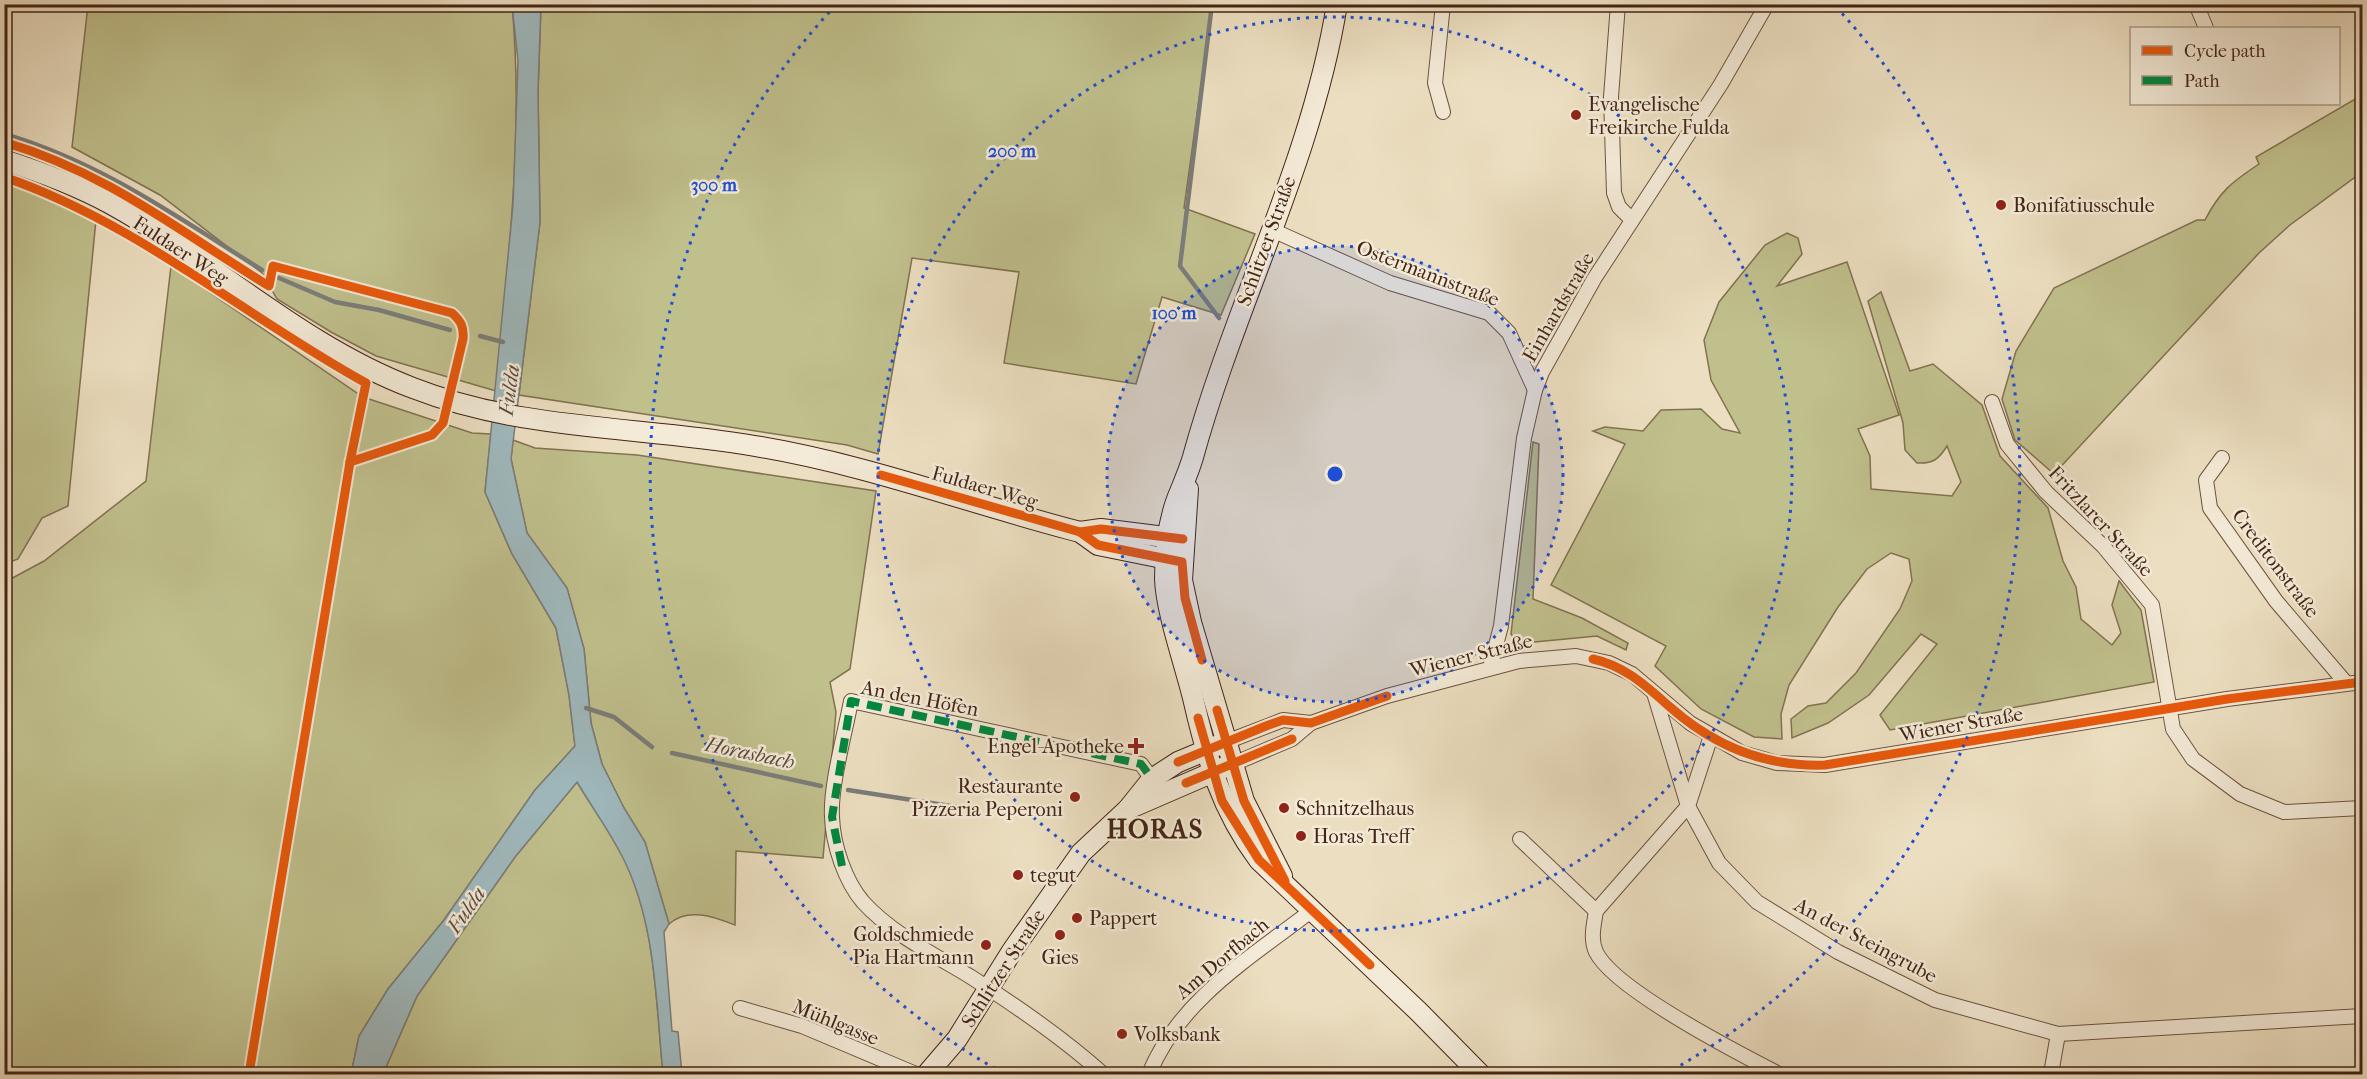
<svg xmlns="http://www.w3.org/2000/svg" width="2367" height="1079" font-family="'IM FELL French Canon',serif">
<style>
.green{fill:#c0c08d;stroke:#827251;stroke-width:1.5}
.water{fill:#9fb9be;stroke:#7b7d7a;stroke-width:1.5}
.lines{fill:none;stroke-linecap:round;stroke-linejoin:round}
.stream{stroke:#7b7d7a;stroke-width:4.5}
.minor-casing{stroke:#6e5340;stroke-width:16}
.secondary-casing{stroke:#442415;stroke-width:22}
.minor{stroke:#f3ead7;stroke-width:14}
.secondary{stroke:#f3ead7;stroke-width:20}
.quiet{stroke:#00873e;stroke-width:8;stroke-dasharray:15 8;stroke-linecap:butt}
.cycleway-casing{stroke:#f3ead7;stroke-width:13}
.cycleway{stroke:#e8590c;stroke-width:9}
.ring{fill:none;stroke:#1d4ed8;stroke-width:3;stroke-dasharray:3 6}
.poi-dot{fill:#8f2418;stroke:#f3ead7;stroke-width:2}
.labels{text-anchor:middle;stroke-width:5;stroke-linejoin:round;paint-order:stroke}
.poi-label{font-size:20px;fill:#442415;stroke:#f3ead7;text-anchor:start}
.street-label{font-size:20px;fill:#442415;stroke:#f3ead7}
.water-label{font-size:21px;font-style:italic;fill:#5b493f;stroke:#f3ead7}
.district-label{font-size:26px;font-weight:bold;letter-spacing:1.5px;fill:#442415;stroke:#f3ead7}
.centre{fill:#1d4ed8;stroke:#f3ead7;stroke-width:3}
.ring-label{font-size:18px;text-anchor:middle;font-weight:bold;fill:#1d4ed8;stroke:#f3ead7;stroke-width:5;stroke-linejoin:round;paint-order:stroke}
</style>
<rect width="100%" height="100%" fill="#ecdfc1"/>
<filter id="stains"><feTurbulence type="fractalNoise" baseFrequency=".00333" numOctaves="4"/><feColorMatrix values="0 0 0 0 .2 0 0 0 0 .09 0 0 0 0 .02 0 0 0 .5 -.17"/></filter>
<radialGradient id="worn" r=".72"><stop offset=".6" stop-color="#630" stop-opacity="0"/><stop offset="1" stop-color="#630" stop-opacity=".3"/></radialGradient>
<g class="green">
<path d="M 88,5 L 512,5 C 524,133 508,262 496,391 L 376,356 L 331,332 L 277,299 L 262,273 L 160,195 L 72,147 Z"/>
<path d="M 541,5 L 1212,5 L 1184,208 L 1255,234 L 1221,315 L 1162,297 L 1136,384 L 1004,363 L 1019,272 L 912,258 L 878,454 L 847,445 L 519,395 L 540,222 L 538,92 Z"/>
<path d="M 2362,95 L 2362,172 L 2290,225 L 2259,253 L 2054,474 L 2015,440 L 2002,399 L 2016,351 L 2054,288 L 2197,220 L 2205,220 C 2220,191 2232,182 2259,164 L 2256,157 Z"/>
<path d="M 5,183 L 20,187 L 96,220 L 68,506 L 42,518 L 18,559 L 5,564 Z"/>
<path d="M 1787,233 L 1798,238 L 1802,254 L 1777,286 L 1847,262 L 1899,415 L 1858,429 L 1870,456 L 1871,489 L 1952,496 L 1961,482 L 1947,446 C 1939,459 1933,464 1917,463 L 1905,450 L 1903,423 L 1868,301 L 1881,292 L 1910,371 L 1933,364 L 1982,405 L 2000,456 L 2048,508 L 2063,561 L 2076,587 L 2081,619 L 2112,645 L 2121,633 L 2112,605 L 2119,581 L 2141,610 L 2154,682 L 1890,730 L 1880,715 L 1937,644 L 1921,634 L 1869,695 L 1828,723 L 1792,738 L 1791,719 L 1808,706 L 1826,703 L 1856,673 L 1900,609 L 1912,581 L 1909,559 L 1891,553 L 1867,569 L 1838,607 L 1789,685 L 1781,714 L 1782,739 L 1754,737 L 1701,709 L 1655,666 L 1666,646 L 1551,585 L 1625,444 L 1593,431 L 1605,427 L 1643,431 L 1661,410 L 1701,409 L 1722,429 L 1740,433 L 1711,380 L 1704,340 L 1719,302 L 1765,245 Z"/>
<path d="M 171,266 L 363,397 L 472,433 L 491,434 L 485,492 L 512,554 L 556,628 L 569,695 L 575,746 L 535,790 L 444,920 L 388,989 L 359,1036 L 351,1074 L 5,1074 L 5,582 L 44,561 L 146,481 Z"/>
<path d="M 513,440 L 535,448 L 637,455 L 876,491 L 850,669 L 830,682 L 836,712 L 823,858 L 736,851 L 735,925 C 714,917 688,907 669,924 L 645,842 L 624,808 L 602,764 L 591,723 L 584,649 L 567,588 L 527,533 L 511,459 Z"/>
<path d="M 1533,442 L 1539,444 L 1533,599 L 1582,618 L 1628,643 L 1626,650 L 1597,636 L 1524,643 L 1516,641 L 1511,634 Z"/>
<path d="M 577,782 C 592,807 610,832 623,857 C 656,923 656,1003 663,1074 L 383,1074 L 417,996 L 515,857 Z"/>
</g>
<path class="water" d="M 512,5 L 541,5 L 538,92 L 540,222 L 511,459 L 527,533 L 567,588 L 584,649 L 591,723 L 602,764 L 624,808 L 645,842 L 669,924 L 664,932 L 672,1031 L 678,1032 L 682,1074 L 663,1074 C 656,1003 656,923 623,858 C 610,832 592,807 577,782 L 515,857 L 417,996 L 383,1074 L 351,1074 L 359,1036 L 388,989 L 444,920 L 535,790 L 575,746 L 569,695 L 556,628 L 512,554 L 485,492 L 513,205 L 518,61 Z"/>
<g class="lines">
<g class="stream">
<path d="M 1212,4 L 1180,266 L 1219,318"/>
<path d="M 4,134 C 100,162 179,218 262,270"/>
<path d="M 279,278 L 335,302 L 379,310 L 450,330"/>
<path d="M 480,336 L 503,342"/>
<path d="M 586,708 L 614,717 L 652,747"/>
<path d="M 672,753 L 821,786"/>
<path d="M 848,790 L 957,807"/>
</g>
<g class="minor-casing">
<g id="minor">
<path d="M 1618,4 L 1611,97 L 1614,193 L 1619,207 L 1632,220"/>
<path d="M 2196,4 L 2206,28"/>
<path d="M 1443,112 L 1435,83 L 1443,4"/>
<path d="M 1270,229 L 1390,283 L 1489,313 L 1509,333 L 1535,390"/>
<path d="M 1992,402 L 2007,444 L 2046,492 L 2103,546 L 2152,605 L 2173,729 L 2193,759 L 2240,794 L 2284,812 L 2362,808"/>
<path d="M 2222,458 L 2206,480 L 2210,508 L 2276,601 L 2346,683"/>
<path d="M 1490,668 L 1501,626 L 1524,438 L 1535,390 L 1542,372 L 1594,279 L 1721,84 L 1767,4"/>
<path d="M 1654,693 L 1688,806 L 1719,863 L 1757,902 L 1838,952 L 1935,1000 L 2058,1034 L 2362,1016"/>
<path d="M 1711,736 L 1688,806 L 1596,911 C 1594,924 1590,939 1596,952 C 1614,989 1738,1053 1779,1074"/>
<path d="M 1226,742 L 1283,720 L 1311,723"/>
<path d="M 1233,764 L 1292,739 L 1311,723 L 1387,696 L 1519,661 L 1576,656 L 1609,663 L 1632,674 L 1690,723 L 1742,753 L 1777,763 L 1825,765 L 2227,699 L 2362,682"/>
<path d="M 1520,839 L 1596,911"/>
<path d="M 740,1008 L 802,1026 L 916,1074"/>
<path d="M 1103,1074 C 1062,1037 1018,1007 971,977 C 935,955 892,934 863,902 C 845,881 833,845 832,817 C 830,787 845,733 851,701 L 1141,764 L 1152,779"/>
<path d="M 1149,1074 C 1179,1000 1250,958 1311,911"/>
<path d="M 2051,1074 L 2058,1034"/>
</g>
</g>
<g class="secondary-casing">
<g id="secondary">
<path d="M 1337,4 C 1312,161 1235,304 1193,457 C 1189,471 1183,484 1177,499 C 1168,523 1165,554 1165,579 C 1166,611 1185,665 1193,698 C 1207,759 1221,809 1259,860 L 1419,1012 L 1480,1074"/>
<path d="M 4,160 C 41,172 78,186 111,204 C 214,261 302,346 413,388 C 523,431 640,426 755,446 C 866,464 971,504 1080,532 L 1098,545 L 1182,562"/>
<path d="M 1188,489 L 1182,580 L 1191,622 L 1244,801 L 1282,876"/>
<path d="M 1080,532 L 1101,529 L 1181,539"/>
<path d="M 1128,809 L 1225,767"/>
<path d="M 927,1074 L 957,1039 L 1012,951 L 1081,853 L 1128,809 L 1152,779 L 1178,762 L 1226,742"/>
</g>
</g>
<use href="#minor" class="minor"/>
<use href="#secondary" class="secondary"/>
<path class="quiet" d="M 842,866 L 832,817 L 851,701 L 1141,764 L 1152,779"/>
<g class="cycleway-casing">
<g id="cycleway">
<path d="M 4,142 C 110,174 177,230 269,286 L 273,266 L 452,313 C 461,321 464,327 463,339 L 443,423 L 432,435 L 350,462"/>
<path d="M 4,177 C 138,223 244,316 366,383 L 350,462 L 249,1074"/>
<path d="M 881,475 L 1080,532 L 1098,545 L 1182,562 L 1185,598 L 1202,660"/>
<path d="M 1080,532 L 1101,529 L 1183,539"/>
<path d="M 1593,659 C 1625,666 1646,686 1670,707 C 1714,746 1766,767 1825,765 L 2227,699 L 2362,682"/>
<path d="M 1217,710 L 1244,801 L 1285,881"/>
<path d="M 1198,718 L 1222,801 L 1259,860 L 1370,965"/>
<path d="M 1178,762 L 1266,726 L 1283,720 L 1311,723 L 1387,696"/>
<path d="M 1186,783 L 1292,739"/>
</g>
</g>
<use href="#cycleway" class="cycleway"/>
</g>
<circle cx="1335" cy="474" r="228" fill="#1d4ed8" fill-opacity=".12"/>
<g class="ring">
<circle cx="1335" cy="474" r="228"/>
<circle cx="1335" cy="474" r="457"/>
<path d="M1003 1073A685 685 0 0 1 834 7M1836 7A685 685 0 0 1 1667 1073"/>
</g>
<g class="poi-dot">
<circle cx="1576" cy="115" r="6"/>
<circle cx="2001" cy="205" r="6"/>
<path d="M1133 737h6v6h6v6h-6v6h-6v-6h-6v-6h6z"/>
<circle cx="1075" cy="797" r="6"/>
<circle cx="1284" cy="808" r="6"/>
<circle cx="1301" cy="836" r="6"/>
<circle cx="1018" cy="875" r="6"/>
<circle cx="1077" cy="918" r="6"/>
<circle cx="1060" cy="935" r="6"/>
<circle cx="986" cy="945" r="6"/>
<circle cx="1122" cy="1034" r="6"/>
</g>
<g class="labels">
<g class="poi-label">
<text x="1588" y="111">Evangelische<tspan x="1588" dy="23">Freikirche Fulda</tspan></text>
<text x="2013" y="212">Bonifatiusschule</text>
<text x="1124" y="753" text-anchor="end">Engel-Apotheke</text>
<text x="1063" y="793" text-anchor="end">Restaurante<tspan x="1063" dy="23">Pizzeria Peperoni</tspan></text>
<text x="1296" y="815">Schnitzelhaus</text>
<text x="1313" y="843">Horas Treff</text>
<text x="1030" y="882">tegut</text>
<text x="1089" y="925">Pappert</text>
<text x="974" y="941" text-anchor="end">Goldschmiede<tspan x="974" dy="23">Pia Hartmann</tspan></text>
<text x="1060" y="964" text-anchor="middle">Gies</text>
<text x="1134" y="1041">Volksbank</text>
</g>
<g class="street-label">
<text transform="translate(1266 241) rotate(-70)" y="7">Schlitzer Straße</text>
<text transform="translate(181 250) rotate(33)" y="7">Fuldaer Weg</text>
<text transform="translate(1428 273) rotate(21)" y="7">Ostermannstraße</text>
<text transform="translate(1558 307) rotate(-60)" y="7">Einhardstraße</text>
<text transform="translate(985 487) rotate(16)" y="7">Fuldaer Weg</text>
<text transform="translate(2101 521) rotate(47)" y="7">Fritzlarer Straße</text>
<text transform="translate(2276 563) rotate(53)" y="7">Creditonstraße</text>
<text transform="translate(1471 655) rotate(-14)" y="7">Wiener Straße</text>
<text transform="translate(920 698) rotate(11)" y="7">An den Höfen</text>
<text transform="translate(1961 724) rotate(-10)" y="7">Wiener Straße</text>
<text transform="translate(1866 940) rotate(28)" y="7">An der Steingrube</text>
<text transform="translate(1222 958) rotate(-40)" y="7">Am Dorfbach</text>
<text transform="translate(1003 968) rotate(-57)" y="7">Schlitzer Straße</text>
<text transform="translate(836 1022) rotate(22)" y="7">Mühlgasse</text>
</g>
<g class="water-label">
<text transform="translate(509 390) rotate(-82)" y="7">Fulda</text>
<text transform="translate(750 753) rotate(12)" y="7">Horasbach</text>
<text transform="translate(466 910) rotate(-55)" y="7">Fulda</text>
</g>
<g class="district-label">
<text x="1155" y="838">HORAS</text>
</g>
</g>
<circle cx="1335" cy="474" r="9" class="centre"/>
<g class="ring-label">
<text x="1012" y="157">200 m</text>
<text x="714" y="191">300 m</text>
<text x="1174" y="319">100 m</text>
</g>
<rect width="2367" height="1079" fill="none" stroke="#ecdfc1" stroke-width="24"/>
<rect x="6" y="6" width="2355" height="1067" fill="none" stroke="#442415" stroke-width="3"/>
<rect x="12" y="12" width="2343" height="1055" fill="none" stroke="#442415" stroke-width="1.5"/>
<rect x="2130" y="27" width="210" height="78" fill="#f3ead7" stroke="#ad9b89" stroke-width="1.5"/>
<rect x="2142" y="46" width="30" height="9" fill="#e8590c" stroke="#ad9b89" stroke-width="1.5"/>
<text x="2184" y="57" font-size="18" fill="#442415">Cycle path</text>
<rect x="2142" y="76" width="30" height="9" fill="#00873e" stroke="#ad9b89" stroke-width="1.5"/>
<text x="2184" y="87" font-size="18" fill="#442415">Path</text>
<rect width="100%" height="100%" filter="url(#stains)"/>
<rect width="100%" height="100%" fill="url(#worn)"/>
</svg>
